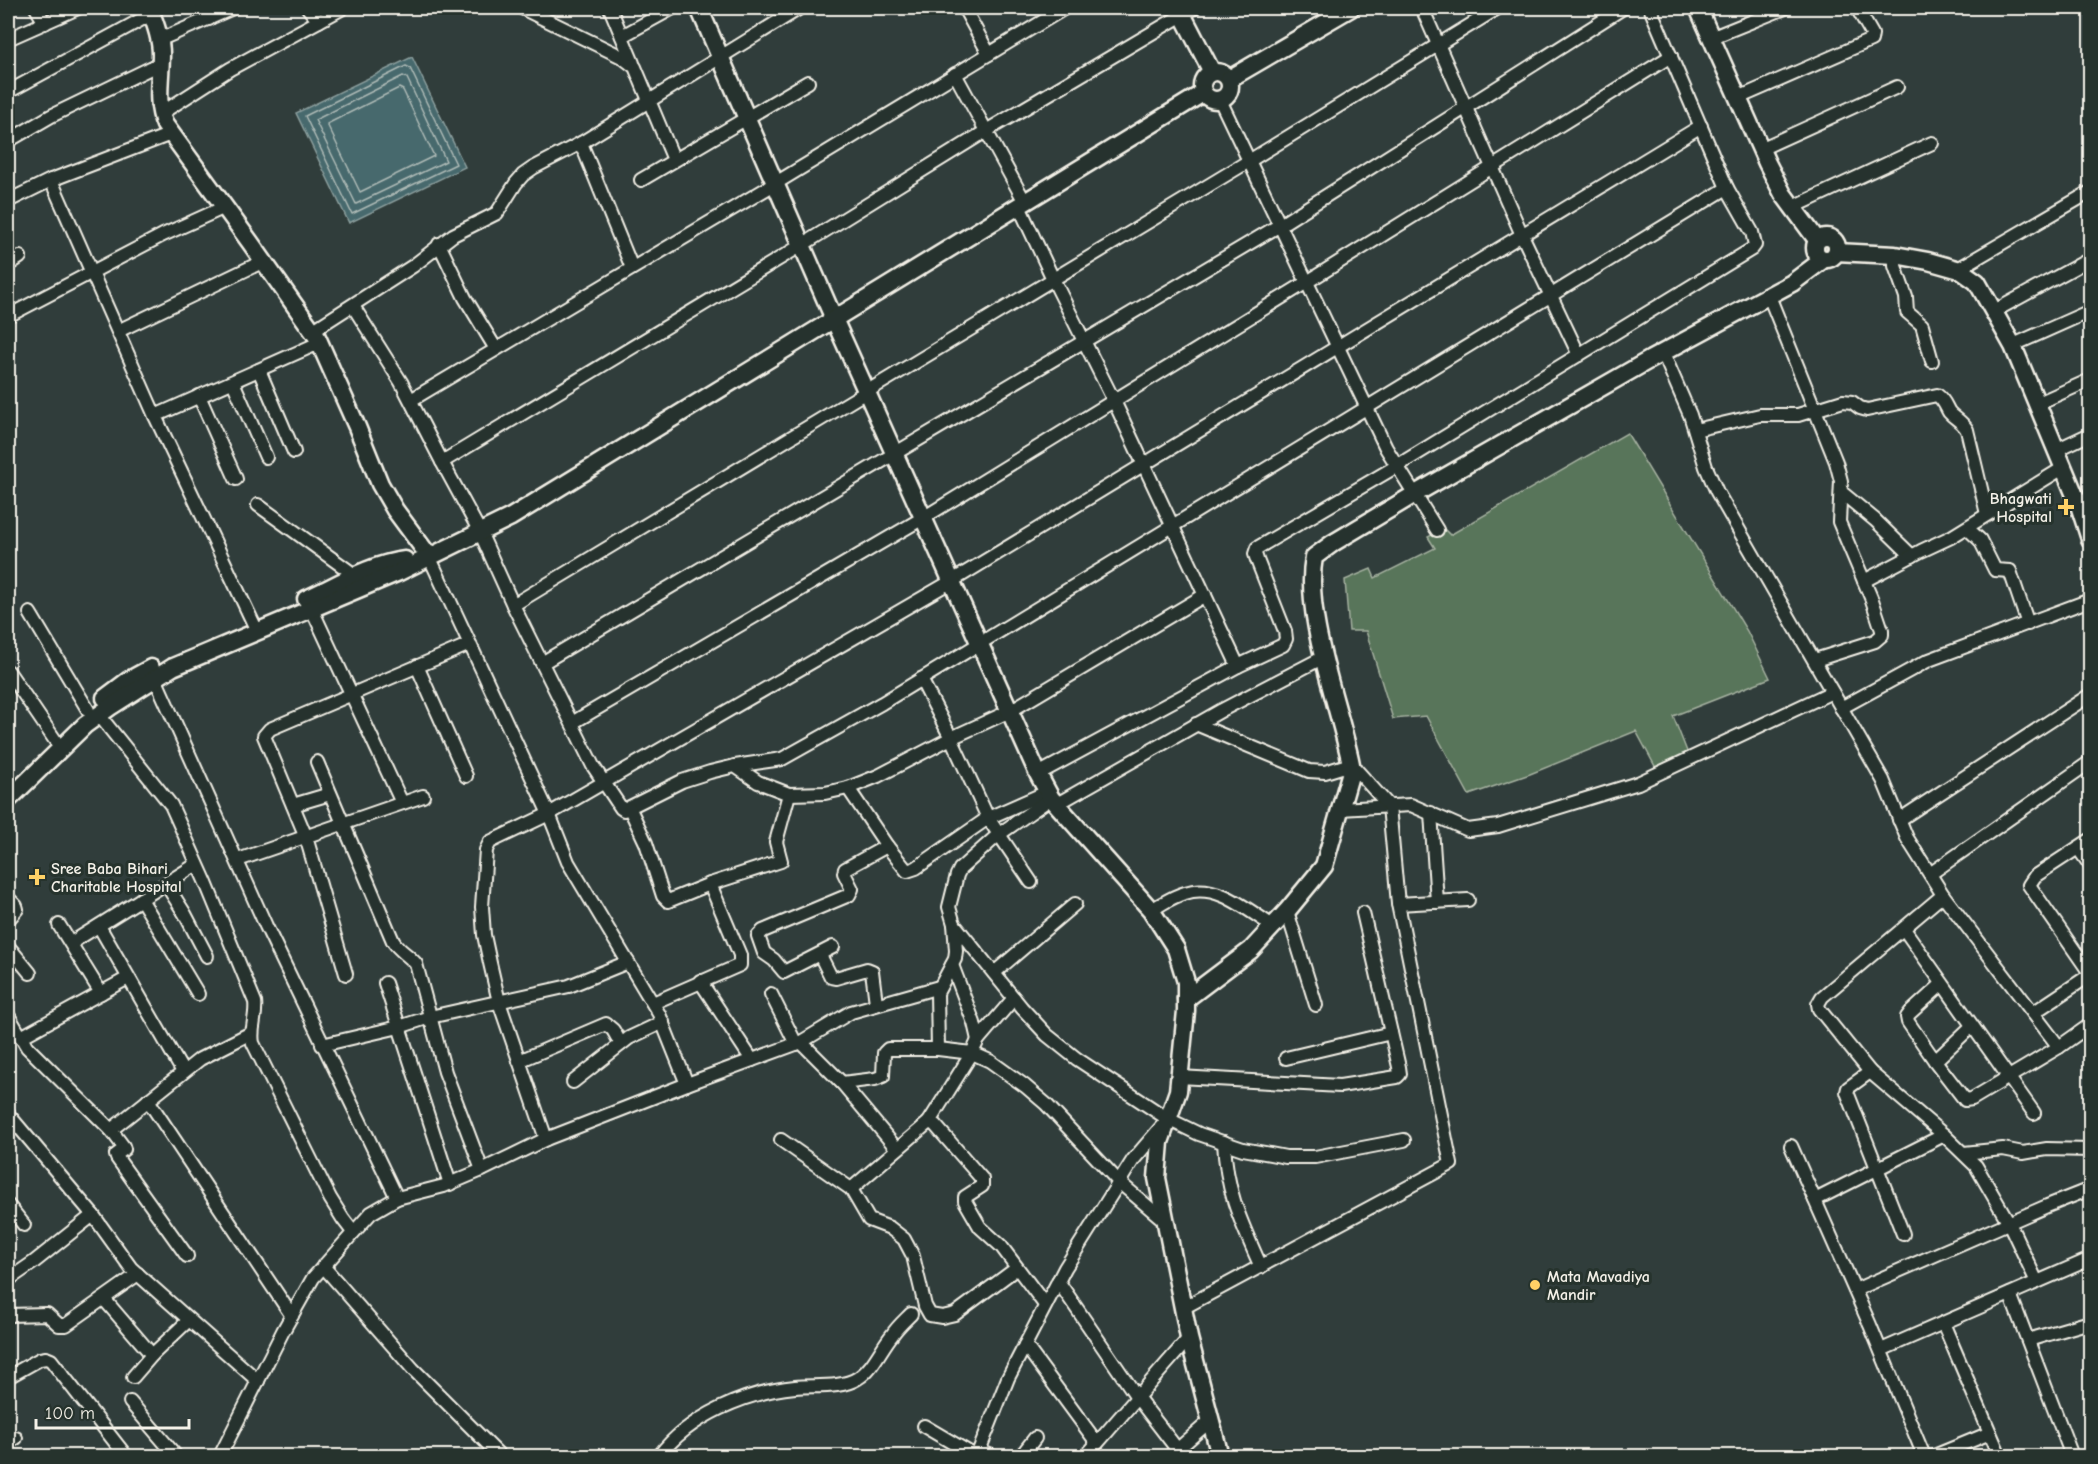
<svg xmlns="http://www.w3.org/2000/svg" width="2098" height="1464" font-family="'Comic Neue',sans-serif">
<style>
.green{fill:#58745a;stroke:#a6b2a1;stroke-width:1.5}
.water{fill:#47696d;stroke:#8c9f9e;stroke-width:1.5}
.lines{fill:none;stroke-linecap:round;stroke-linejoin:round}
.shore{stroke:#afbbb7;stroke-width:1.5}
.street-casing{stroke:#f4f1e8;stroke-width:16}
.secondary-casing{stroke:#f4f1e8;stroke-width:21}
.street{stroke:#26332d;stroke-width:12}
.secondary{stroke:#26332d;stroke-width:16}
.poi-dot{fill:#ffd166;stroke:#26332d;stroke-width:2}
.labels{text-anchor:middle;stroke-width:6;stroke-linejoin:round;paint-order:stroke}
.poi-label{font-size:16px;font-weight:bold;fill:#f4f1e8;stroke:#26332d;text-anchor:start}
</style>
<rect width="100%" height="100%" fill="#303d3b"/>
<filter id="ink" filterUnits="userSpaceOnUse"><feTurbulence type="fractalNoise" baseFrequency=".0167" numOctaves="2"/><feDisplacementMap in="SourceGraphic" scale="12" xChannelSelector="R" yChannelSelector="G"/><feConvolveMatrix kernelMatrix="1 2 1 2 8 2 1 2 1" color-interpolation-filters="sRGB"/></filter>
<g filter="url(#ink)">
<path class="green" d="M 1627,433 L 1747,631 L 1770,678 L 1673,716 L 1688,754 L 1656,768 L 1636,731 L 1530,774 L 1469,795 L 1426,716 L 1393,719 L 1366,631 L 1349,631 L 1345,580 L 1371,569 L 1375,578 L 1435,548 L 1428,537 L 1444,529 L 1450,535 Z"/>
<path class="water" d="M 412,57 L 465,167 L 349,223 L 296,113 Z"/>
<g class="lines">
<g class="shore">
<path d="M 406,66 L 410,68 L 456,164 L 352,214 L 305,116 Z"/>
<path d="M 403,76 L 407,78 L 446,161 L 356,204 L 315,120 Z"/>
<path d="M 399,88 L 403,90 L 434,156 L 360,192 L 327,124 Z"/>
</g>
<g class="street-casing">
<g id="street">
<path d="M 36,8 L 45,23"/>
<path d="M 203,8 L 209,19"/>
<path d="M 308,8 L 319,21"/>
<path d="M 522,8 L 622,57 L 635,67 L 674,160"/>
<path d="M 610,8 L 633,63"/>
<path d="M 964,8 L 989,54"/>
<path d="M 1422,8 L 1522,235 L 1579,355"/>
<path d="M 1718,35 L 1785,8"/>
<path d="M 622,36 L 673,8"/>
<path d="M 8,39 L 78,8"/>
<path d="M 159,40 L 233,8"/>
<path d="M 955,74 L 1025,202"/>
<path d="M 8,92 L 146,17"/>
<path d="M 1745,95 L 1871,40 L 1872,34 L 1857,8"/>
<path d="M 1220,100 L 1386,448 L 1437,530"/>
<path d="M 160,114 L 230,69 L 343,8"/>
<path d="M 8,141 L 51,116 L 161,63"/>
<path d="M 581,143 L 632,268"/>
<path d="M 1767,146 L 1897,87"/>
<path d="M 51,180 L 155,416 L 257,631"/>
<path d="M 641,180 L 808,82"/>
<path d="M 8,201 L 51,180 L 171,134"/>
<path d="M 1800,204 L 1932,143"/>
<path d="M 1019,206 L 1053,279 L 1114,401 L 1238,666"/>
<path d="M 439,244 L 465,298 L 496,349"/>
<path d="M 1895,255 L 1895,266 L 1906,297 L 1907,312 L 1922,325 L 1932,361"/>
<path d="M 8,265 L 20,257"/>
<path d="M 1963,266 L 2090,192"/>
<path d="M 1769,296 L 1836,462 L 1841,481 L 1839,522 L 1872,600 L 1882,630 L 1882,635 L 1875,641 L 1815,660"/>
<path d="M 353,306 L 401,382 L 442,462 L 480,532 L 513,605 L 593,766 L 621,808 L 624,810 L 682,781 L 710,772 L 735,766 L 758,782 L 789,794 L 825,793 L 848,788 L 878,776 L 951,738 L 1010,711 L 1205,595"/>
<path d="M 2000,308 L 2090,259"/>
<path d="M 8,316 L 163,235 L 225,207"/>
<path d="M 118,331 L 264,261"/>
<path d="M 312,331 L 413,266 L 453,235 L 497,213 L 516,183 L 523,175 L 533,168 L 581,143 L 800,8"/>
<path d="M 2018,343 L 2090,311"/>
<path d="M 1663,353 L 1690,415 L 1706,467 L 1717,492 L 1883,780 L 1907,838 L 1943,895 L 1822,997 L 1818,1004 L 1819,1009 L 1870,1072 L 1944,1135 L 1976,1166 L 2009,1223 L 2037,1282"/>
<path d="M 259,370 L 294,452"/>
<path d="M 233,382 L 266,457"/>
<path d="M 199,396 L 236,479"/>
<path d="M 411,400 L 776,183 L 1065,8"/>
<path d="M 2043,401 L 2090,380"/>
<path d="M 155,416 L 319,343"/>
<path d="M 1695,430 L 1760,415 L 1798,415 L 1843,401 L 1852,402 L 1860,408 L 1867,410 L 1937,395 C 1944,400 1945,405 1949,412 C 1955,419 1962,421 1967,430 L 1987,514"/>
<path d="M 2056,450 L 2090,434"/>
<path d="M 442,462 L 802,245 L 986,131 L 1194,8"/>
<path d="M 1841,492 L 1875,520 L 1912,556"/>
<path d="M 2084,500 L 2090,497"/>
<path d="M 258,505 L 356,576 L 357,580"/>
<path d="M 1967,528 L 1980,540 L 1995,570 L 2010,571 L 2028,624"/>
<path d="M 429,556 L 549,814 L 568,862 L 659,1014 L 687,1084"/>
<path d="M 1864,581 L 1921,551 L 1951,537 L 2063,468"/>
<path d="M 309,603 L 402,803"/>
<path d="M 513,605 L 1249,161 L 1498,8"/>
<path d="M 30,613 L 88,710"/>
<path d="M 542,663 L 1280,225 L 1623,8"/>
<path d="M 417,666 L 466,776"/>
<path d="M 8,671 L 55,740"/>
<path d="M 155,678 L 266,926 L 397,1198"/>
<path d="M 921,679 L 951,738 L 988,818 L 1031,882"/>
<path d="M 1841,708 L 1929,660 L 2090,600"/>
<path d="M 99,715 L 171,805 L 206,883 L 255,1002 C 257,1016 250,1029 253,1043 L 330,1198 L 343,1219 L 353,1232"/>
<path d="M 572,723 L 923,518 L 1307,282 L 1671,56"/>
<path d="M 317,762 L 393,941 C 399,951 409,955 416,964 L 445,1072 L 482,1170"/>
<path d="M 735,766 L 782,759 L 882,703 L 1727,188"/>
<path d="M 1038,774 L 1238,666 L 1283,645 L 1286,639 L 1285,631 L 1257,560 L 1255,554 L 1257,548 L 1397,466 L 1752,249 L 1755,245 L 1752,232 L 1727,188 L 1650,8"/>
<path d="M 848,788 L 887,846 L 907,871 L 916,868 L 988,818 L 1047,792"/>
<path d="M 1057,804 L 1222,710 L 1324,657"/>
<path d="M 293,805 L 330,794"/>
<path d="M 630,809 L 646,843 L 663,896 L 668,901 L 710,884 L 781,861 L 776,842 L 789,794"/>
<path d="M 1340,809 L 1411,805 L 1468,830 L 1498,826 L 1638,783 L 1832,692"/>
<path d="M 1431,813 L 1437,902"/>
<path d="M 1899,820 L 2090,695"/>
<path d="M 2090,840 L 2035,876 L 2029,885 L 2090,973"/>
<path d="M 2078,848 L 2090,865"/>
<path d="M 238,860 L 423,796"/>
<path d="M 1930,874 L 2090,762"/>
<path d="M 166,884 L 185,914 L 207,956"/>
<path d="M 1943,895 L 2059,1047"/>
<path d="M 8,898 L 16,906 L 17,909 L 8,920"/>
<path d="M 141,899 L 198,994"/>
<path d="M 1398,904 L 1468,900"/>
<path d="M 1151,910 C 1162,904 1173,896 1185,893 C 1217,882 1247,910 1273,926"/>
<path d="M 1287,911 L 1316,1005"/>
<path d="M 954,924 L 1022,1008 L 1047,1035 L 1077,1059 L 1168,1119 L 1199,1134 L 1243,1149 L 1286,1157 L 1315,1157 L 1404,1140"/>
<path d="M 59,925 L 101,993"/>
<path d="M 99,926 L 183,1072"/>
<path d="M 1904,929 L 2034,1113"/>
<path d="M 71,943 L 197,864"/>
<path d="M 8,946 L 30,973"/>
<path d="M 833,947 L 784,972 L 774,960 L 764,953 L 758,936 L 763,931 L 849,895 L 852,889 L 844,873 L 845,869 L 887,846"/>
<path d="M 820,955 L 831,977 L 836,978 L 867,969 L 872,971 L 876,1003"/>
<path d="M 952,965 L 974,1023 L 978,1040"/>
<path d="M 994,973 L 1075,904"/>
<path d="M 346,974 L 306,837 L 264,736 L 270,729 L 470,644"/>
<path d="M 700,981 L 752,1060"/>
<path d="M 385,983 L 450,1184"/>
<path d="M 1942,984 L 1910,1013 L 1907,1017 L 1908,1022 L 1935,1061 L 1965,1100 L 1972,1099 L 2059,1047 L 2090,1025"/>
<path d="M 771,994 L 796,1044"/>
<path d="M 653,1003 L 740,965 L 740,955 L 710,884"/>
<path d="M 2033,1013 L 2090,975"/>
<path d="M 8,1015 L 27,1047 L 111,1130 L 123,1146 L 124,1149 L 116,1155 L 117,1158 L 187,1256"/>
<path d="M 21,1037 L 128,978"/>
<path d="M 801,1042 L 851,1012 L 939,987"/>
<path d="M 322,1045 L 399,1027 L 430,1017 L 569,986 L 628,962"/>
<path d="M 938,1049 L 937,993 L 955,959 L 956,951 L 954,924 L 949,907 L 957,875 L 960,869 L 998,835 L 1051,798"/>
<path d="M 1286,1058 L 1391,1033"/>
<path d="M 519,1061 L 606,1024 L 613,1030 L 621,1044"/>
<path d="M 1935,1061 L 1972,1026"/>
<path d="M 1870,1072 L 1848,1088 L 1847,1092 L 1903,1234"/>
<path d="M 1179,1077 L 1340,1086 L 1397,1077 L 1400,1074 L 1399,1067 L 1363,913"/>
<path d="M 573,1082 L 629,1038 L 663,1022"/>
<path d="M 842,1083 L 875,1079 L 883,1076 L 884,1053 L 888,1049 L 938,1049 L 972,1053 L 990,1061 L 1025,1086 L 1046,1104 L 1119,1182 L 1165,1221"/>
<path d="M 148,1100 L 292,1316"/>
<path d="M 8,1114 L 93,1215 L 131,1268 L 258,1381"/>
<path d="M 929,1122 L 972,1053 L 978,1040 L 1014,998"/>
<path d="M 111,1130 L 200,1059 L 251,1033"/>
<path d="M 546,1139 L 499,1002 L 490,963 L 484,935 L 482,907 L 486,850 L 490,842 L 549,814 L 952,581 L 1701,126"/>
<path d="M 781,1140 L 851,1189 L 869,1220 L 890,1228 L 904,1239 L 913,1256 L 925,1306 L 930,1315 L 942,1317 L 955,1314 L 1017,1268"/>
<path d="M 1224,1142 C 1226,1192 1241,1222 1261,1267"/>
<path d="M 1791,1146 L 1870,1325 L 1924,1456"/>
<path d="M 1964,1153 L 2003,1149 L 2023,1153 L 2047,1149 L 2090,1150"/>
<path d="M 851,1189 L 929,1122 L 935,1125 L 982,1179 L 982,1186 L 965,1197 L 965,1201 L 980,1227 L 1001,1246 L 1045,1305"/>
<path d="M 1815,1200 L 1944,1135"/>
<path d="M 8,1205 L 24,1225"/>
<path d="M 323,1266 L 413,1369 L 500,1456"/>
<path d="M 8,1280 L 34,1262 L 93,1215"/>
<path d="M 1058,1281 L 1137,1397 L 1177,1449"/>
<path d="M 1855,1290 L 2047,1206 L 2090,1189"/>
<path d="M 2010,1294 L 2072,1456"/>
<path d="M 104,1299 L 152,1355"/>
<path d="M 1183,1308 L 1451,1164 L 1398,904 L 1389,806 L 1351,764 L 1325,772 L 1309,771 L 1196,724"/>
<path d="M 8,1315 L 47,1314 L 59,1325 L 66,1325 L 138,1274"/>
<path d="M 1943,1323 L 2000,1456"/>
<path d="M 2028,1340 L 2090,1322"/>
<path d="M 1025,1345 L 1097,1443"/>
<path d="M 1881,1350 L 2090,1259"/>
<path d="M 8,1377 L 40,1359 L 46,1358 L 51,1360 L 126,1456"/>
<path d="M 133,1377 L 152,1355 L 189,1320"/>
<path d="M 130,1402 L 176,1456"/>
<path d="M 924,1426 L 975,1456"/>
<path d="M 8,1443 L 16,1438"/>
<path d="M 979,1451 L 992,1456"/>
<path d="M 220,1456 L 283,1331 L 313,1278 L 371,1213 L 397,1198 L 444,1186 L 482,1170 L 546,1139 L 687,1084 L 801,1042 L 842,1083 L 897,1149"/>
<path d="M 659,1456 C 689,1416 746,1392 795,1387 C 814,1385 841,1389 858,1378 C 873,1369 881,1348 892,1335 C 897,1327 904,1321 911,1314"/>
<path d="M 977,1456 L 1008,1378 L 1065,1268 L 1133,1160 L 1163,1125"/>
<path d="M 1021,1456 L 1035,1438"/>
<path d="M 1086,1456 L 1189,1338"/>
<path d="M 1170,1456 L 1211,1420"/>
<path d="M 1934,1456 L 1990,1433"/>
</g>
</g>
<g class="secondary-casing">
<g id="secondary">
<path d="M 149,8 C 155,22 161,38 161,54 C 161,78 155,102 165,125 L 250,242 L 317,337 L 357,427 L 380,484 L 395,510 L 429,556"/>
<path d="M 699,8 L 834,319 L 1038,774 L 1051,798 L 1151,910 L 1176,949 L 1186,982 L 1186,1011 L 1178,1091 L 1160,1142 L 1157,1178 L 1189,1338 L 1220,1456"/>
<path d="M 1179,8 L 1212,72"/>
<path d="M 1698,8 L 1767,163 L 1783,194 L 1817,240"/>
<circle cx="1216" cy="86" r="14"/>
<path d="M 1229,79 L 1351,8"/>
<circle cx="1826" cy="248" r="11"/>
<path d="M 1836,252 L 1895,255 L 1928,261 L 1960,270 L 1977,282 L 2013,346 L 2079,505 L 2090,539"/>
<path d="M 306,599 C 337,585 371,564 405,560"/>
<path d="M 105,698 L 129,680 L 151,668"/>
<path d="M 8,800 L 85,725 L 110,707 L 173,667 L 399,572 L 511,517 L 1203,93"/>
<path d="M 1186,999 L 1251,950 L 1287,911 L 1324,866 L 1350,775 L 1351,764 C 1339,705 1303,615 1314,557 L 1333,543 L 1415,494 L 1651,359 L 1792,283 L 1824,259"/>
</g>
</g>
<use href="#street" class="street"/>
<use href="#secondary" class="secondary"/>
</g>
</g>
<g class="poi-dot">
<path d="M2063 498h6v6h6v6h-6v6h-6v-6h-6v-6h6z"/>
<path d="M34 868h6v6h6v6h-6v6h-6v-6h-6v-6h6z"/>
<circle cx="1535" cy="1285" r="6"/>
</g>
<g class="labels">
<g class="poi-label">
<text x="2052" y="504" text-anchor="end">Bhagwati<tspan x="2052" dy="18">Hospital</tspan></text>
<text x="51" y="874">Sree Baba Bihari<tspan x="51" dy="18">Charitable Hospital</tspan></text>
<text x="1547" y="1282">Mata Mavadiya<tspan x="1547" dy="18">Mandir</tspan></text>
</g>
</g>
<rect width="2098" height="1464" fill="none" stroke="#26332d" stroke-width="30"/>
<rect x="15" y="15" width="2068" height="1434" fill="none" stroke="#f4f1e8" stroke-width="2" filter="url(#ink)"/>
<path d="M36 1419v9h153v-9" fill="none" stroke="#f4f1e8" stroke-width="3"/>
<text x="45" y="1419" font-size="18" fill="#f4f1e8" stroke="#26332d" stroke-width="4.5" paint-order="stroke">100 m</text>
</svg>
